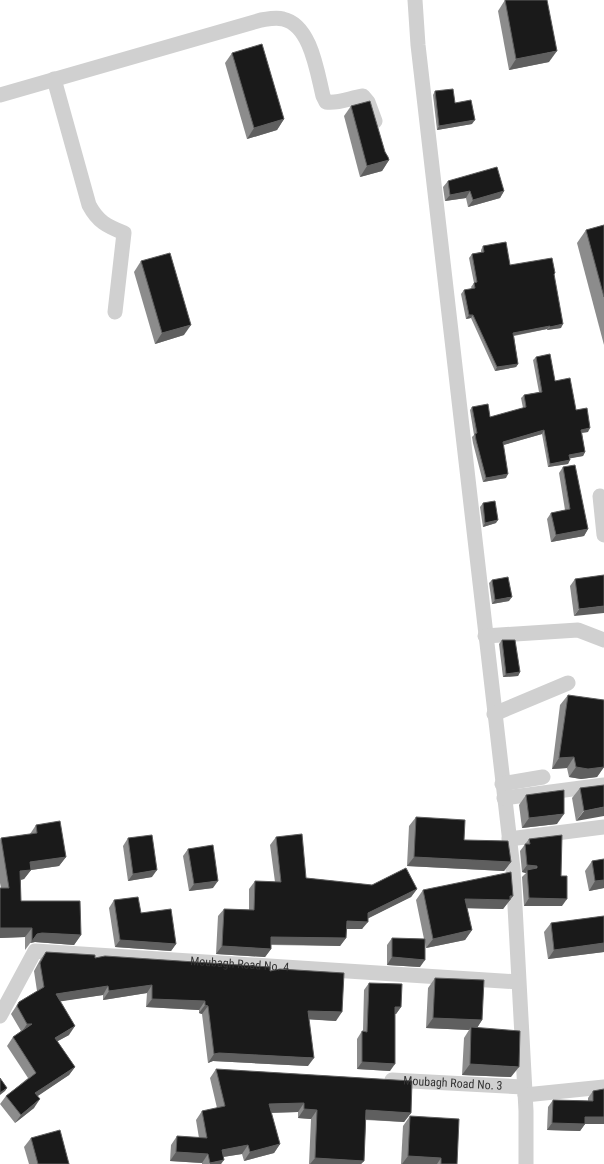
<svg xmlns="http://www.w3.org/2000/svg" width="604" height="1164" font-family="'Roboto Condensed',sans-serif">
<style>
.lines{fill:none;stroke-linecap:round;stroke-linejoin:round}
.minor{stroke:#d0d0d0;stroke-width:15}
.wall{fill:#8c8c8c}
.shaded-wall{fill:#5f5f5f}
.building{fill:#1a1a1a;stroke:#5f5f5f}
.labels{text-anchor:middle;stroke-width:4;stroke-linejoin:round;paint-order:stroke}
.street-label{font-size:12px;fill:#333;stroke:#fff}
</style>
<rect width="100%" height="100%" fill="#fff"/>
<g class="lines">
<g class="minor">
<path d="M 415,0 L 418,45 L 513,869 L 526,1111 L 526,1164"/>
<path d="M 54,79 L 89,205 C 98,222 107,226 124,233 L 115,312"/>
<path d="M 0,95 L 261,20 C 268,19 276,17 283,19 C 311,25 317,72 323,96 L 326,102 C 338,104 350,98 363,96 L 368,102 L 375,121"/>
<path d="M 600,496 L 604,535"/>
<path d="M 485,636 L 578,630 L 604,640"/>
<path d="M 494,714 L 568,683"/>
<path d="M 502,784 L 543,777"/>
<path d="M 504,798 L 604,785"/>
<path d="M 509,839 L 604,827"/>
<path id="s1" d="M 0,1016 L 35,951 L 518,982"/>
<path id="s2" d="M 392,1080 L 524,1087"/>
<path d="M 525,1095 L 604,1087"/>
</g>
</g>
<g class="wall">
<path d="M 505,0 L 549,62 L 509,70 L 498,11 Z"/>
<path d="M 232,53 L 284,119 L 277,130 L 247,139 L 225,63 Z"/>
<path d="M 435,91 L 455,103 L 472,124 L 437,130 L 433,95 Z"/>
<path d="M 351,106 L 385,152 L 389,160 L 382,171 L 360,177 L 344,116 Z"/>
<path d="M 448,181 L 504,191 L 500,198 L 468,207 L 466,198 L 445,201 L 443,187 Z"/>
<path d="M 604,225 L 604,345 L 577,243 L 586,230 Z"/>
<path d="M 483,246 L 510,265 L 555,273 L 554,275 L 561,328 L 547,330 L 547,329 L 514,336 L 518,364 L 516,367 L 495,371 L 471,318 L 466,319 L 461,294 L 464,290 L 472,289 L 471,287 L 474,283 L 469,258 L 472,254 L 481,252 L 481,250 Z"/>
<path d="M 141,261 L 184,335 L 155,344 L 134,272 Z"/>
<path d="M 536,357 L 555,381 L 576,410 L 588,432 L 582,433 L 585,452 L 583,456 L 570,458 L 568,464 L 548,467 L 542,434 L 503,445 L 506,478 L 483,482 L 473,443 L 472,437 L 474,435 L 470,410 L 472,407 L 490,417 L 523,408 L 521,398 L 524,395 L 539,392 L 533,360 Z"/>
<path d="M 563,467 L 588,529 L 584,536 L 551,542 L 547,519 L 551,513 L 565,510 L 559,473 Z"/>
<path d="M 483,503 L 496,523 L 483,527 L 480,507 Z"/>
<path d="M 604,575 L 574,616 L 570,586 L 575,579 Z"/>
<path d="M 492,580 L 509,601 L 492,604 L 489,583 Z"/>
<path d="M 502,640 L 520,672 L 518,676 L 503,677 L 499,644 Z"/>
<path d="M 568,695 L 604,767 L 597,777 L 581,779 L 569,777 L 567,768 L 552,769 L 560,705 Z"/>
<path d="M 604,785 L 576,821 L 572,798 L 580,788 Z"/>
<path d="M 526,795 L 557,824 L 522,828 L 519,805 Z"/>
<path d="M 416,817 L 464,840 L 511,862 L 504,871 L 407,866 L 409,826 Z"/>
<path d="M 36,825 L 66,857 L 59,866 L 31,870 L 24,879 L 21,880 L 21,901 L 81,935 L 74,945 L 35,942 L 30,943 L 25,950 L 25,937 L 0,938 L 0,888 L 1,888 L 0,883 L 0,840 L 1,838 L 30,834 Z"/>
<path d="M 276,837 L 306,878 L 372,885 L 417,889 L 411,897 L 368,918 L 362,929 L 346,929 L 346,938 L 340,946 L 271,945 L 271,949 L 265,957 L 216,954 L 218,916 L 224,909 L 249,910 L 249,889 L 255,881 L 275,882 L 270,845 Z"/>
<path d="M 128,838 L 152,877 L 128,881 L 123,846 Z"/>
<path d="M 529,839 L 561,876 L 562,906 L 524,906 L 522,877 L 526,873 L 522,872 L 520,851 Z"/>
<path d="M 188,849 L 213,888 L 189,891 L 183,856 Z"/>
<path d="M 604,859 L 604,888 L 589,891 L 585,871 L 592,861 Z"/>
<path d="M 423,890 L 513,896 L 503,909 L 467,908 L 472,930 L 465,940 L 426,948 L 425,942 L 420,967 L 387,965 L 387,945 L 392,938 L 424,939 L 416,900 Z"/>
<path d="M 114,900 L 141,913 L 176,944 L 171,951 L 115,947 L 109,908 Z"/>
<path d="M 604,916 L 604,952 L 548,959 L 544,932 L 551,923 Z"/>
<path d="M 46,952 L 95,958 L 270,971 L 336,1021 L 309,1019 L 308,1066 L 213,1061 L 208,1063 L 202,1014 L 199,1013 L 199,1010 L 146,1007 L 147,993 L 103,1000 L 103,995 L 60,1001 L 69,1035 L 57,1041 L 75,1067 L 69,1075 L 37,1096 L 34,1108 L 15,1123 L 0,1104 L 6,1096 L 28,1078 L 7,1046 L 13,1037 L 21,1031 L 11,1014 L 19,1002 L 37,991 L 34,971 L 40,960 Z"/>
<path d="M 435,978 L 482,1020 L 477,1028 L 511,1077 L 462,1075 L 464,1038 L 469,1030 L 426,1028 L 428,988 Z"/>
<path d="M 369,983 L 401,1007 L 396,1014 L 395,1014 L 390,1071 L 357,1069 L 357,1039 L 362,1031 L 363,1031 L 364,990 Z"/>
<path d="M 216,1069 L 411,1113 L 404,1122 L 366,1120 L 364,1161 L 361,1164 L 309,1164 L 311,1119 L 298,1118 L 298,1112 L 271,1113 L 280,1144 L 274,1153 L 244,1161 L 242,1154 L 223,1157 L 221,1164 L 202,1164 L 202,1163 L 170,1161 L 171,1145 L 177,1136 L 199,1138 L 196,1120 L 202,1111 L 217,1108 L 210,1078 Z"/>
<path d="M 604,1089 L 585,1124 L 580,1131 L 547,1130 L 548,1107 L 553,1100 L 588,1101 L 588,1098 L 593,1091 Z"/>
<path d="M 410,1116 L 457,1164 L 401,1164 L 403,1126 Z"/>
<path d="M 31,1138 L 69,1164 L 29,1164 L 24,1147 Z"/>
</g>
<g class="shaded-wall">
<path d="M 557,51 L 549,62 L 509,70 L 516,59 Z"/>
<path d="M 284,119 L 277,130 L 247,139 L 254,128 Z"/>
<path d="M 475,120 L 472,124 L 437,130 L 439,126 Z"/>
<path d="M 389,160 L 382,171 L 360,177 L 367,166 Z"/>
<path d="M 470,191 L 466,198 L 445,201 L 450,195 Z"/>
<path d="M 504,191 L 500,198 L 468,207 L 473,200 Z"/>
<path d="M 469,315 L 473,315 L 471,318 L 466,319 Z"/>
<path d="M 563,324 L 561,328 L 547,330 L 550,327 Z"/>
<path d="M 191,325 L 184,335 L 155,344 L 162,333 Z"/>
<path d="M 550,326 L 547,329 L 511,336 L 513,333 Z"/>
<path d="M 518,364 L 516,367 L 495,371 L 497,367 Z"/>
<path d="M 590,428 L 588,432 L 579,433 L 581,430 Z"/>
<path d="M 544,430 L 542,434 L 500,446 L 503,442 Z"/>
<path d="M 585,452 L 583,456 L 567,459 L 569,455 Z"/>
<path d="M 570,460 L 568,464 L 548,467 L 550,464 Z"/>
<path d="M 508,474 L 506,478 L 483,482 L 486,478 Z"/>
<path d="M 498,520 L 496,523 L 483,527 L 485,523 Z"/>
<path d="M 588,529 L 584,536 L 551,542 L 556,535 Z"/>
<path d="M 512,597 L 509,601 L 492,604 L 495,600 Z"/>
<path d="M 604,606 L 604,613 L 574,616 L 579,609 Z"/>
<path d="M 520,672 L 518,676 L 503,677 L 506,674 Z"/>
<path d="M 574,757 L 567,768 L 552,769 L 559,758 Z"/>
<path d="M 576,767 L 604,767 L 597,777 L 581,779 L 569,777 Z"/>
<path d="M 604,807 L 604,816 L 576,821 L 584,811 Z"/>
<path d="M 564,814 L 557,824 L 522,828 L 529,818 Z"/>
<path d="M 66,857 L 59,866 L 31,870 L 24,879 L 14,881 L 20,871 L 30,862 Z"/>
<path d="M 414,857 L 511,862 L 504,871 L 407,866 Z"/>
<path d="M 527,865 L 537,866 L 532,873 L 527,870 L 526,873 L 522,872 Z"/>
<path d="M 157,870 L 152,877 L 128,881 L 133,874 Z"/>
<path d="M 604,880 L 604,888 L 589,891 L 595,881 Z"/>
<path d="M 218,881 L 213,888 L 189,891 L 194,884 Z"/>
<path d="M 417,889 L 411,897 L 363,921 L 368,913 Z"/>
<path d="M 513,896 L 503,909 L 458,908 L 465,899 Z"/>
<path d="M 529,898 L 567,899 L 562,906 L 524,906 Z"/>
<path d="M 347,921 L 368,922 L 362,929 L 341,929 Z"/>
<path d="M 0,928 L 32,928 L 25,937 L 0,938 Z"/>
<path d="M 472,930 L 465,940 L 426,948 L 433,939 Z"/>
<path d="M 42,933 L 81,935 L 74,945 L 35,942 L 30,943 L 25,950 L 37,934 Z"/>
<path d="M 271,937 L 346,938 L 340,946 L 266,944 Z"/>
<path d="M 120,940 L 176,944 L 171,951 L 115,947 Z"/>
<path d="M 604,943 L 604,952 L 548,959 L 554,950 Z"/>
<path d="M 222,946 L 271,949 L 265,957 L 216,954 Z"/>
<path d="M 392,957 L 425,960 L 420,967 L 387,965 Z"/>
<path d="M 152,985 L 147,993 L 103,1000 L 109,991 Z"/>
<path d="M 108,986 L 103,995 L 50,1003 L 56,994 Z"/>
<path d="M 152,999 L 205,1001 L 199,1010 L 146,1007 Z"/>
<path d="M 205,1005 L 208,1006 L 202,1014 L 199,1013 Z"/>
<path d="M 395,1007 L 401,1007 L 396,1014 L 390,1014 Z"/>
<path d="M 308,1011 L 342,1012 L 336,1021 L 302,1019 Z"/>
<path d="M 433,1018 L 482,1020 L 475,1031 L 471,1027 L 469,1030 L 426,1028 Z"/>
<path d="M 27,1024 L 32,1024 L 22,1032 Z"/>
<path d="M 75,1026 L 69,1035 L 49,1046 L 55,1038 Z"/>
<path d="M 219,1053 L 314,1058 L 308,1066 L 213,1061 L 208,1063 L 214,1054 Z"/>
<path d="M 362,1062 L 395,1064 L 390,1071 L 357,1069 Z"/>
<path d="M 470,1064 L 519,1067 L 511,1077 L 462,1075 Z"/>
<path d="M 75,1067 L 69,1075 L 29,1102 L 35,1093 Z"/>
<path d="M 7,1088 L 5,1091 L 0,1095 L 0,1093 Z"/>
<path d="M 40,1099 L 34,1108 L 15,1123 L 21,1115 Z"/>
<path d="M 304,1103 L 298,1112 L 263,1113 L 269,1104 Z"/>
<path d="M 304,1109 L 317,1110 L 311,1119 L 298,1118 Z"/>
<path d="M 366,1110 L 411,1113 L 404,1122 L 360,1119 Z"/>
<path d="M 585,1117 L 604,1117 L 604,1124 L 585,1124 L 580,1131 L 547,1130 L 552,1123 Z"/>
<path d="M 280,1144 L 274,1153 L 244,1161 L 250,1152 Z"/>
<path d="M 248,1145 L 242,1154 L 216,1158 L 222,1150 Z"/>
<path d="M 176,1152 L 208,1154 L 202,1163 L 170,1161 Z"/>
<path d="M 408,1156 L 441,1158 L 437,1164 L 402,1164 Z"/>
<path d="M 315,1158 L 364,1161 L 361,1164 L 310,1164 Z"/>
<path d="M 224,1160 L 221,1164 L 210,1164 L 210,1163 Z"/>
</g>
<g class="building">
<path d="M 505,0 L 547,0 L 557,51 L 516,59 Z"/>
<path d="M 262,44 L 284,119 L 254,128 L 232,53 Z"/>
<path d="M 453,89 L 455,103 L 471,100 L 475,120 L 439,126 L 435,91 Z"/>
<path d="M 370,101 L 385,152 L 388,157 L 389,160 L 367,166 L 351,106 Z"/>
<path d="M 497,167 L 504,191 L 473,200 L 470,191 L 450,195 L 448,181 Z"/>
<path d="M 604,225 L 604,297 L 586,230 Z"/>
<path d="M 506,242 L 510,265 L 552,258 L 555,273 L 554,274 L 563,324 L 550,327 L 550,326 L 513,333 L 518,364 L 497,367 L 473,315 L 469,315 L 464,290 L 475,288 L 474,283 L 477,282 L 472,254 L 484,252 L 483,246 Z"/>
<path d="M 170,253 L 191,325 L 162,333 L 141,261 Z"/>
<path d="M 550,354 L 555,381 L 570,378 L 576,410 L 587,408 L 590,428 L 581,430 L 585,452 L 569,455 L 570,460 L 550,464 L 544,430 L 503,442 L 508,474 L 486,478 L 476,440 L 475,434 L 477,433 L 472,407 L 488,404 L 490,417 L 526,407 L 524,395 L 542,392 L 536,357 Z"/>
<path d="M 575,465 L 588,529 L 556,535 L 551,513 L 570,509 L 563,467 Z"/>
<path d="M 495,501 L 498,520 L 485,523 L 483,503 Z"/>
<path d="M 604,575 L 604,606 L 579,609 L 575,579 Z"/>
<path d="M 508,577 L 512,597 L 495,600 L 492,580 Z"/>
<path d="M 502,640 L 515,640 L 520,672 L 506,674 Z"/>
<path d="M 568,695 L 604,700 L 604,767 L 588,769 L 576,767 L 574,757 L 559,758 Z"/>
<path d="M 604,785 L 604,807 L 584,811 L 580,788 Z"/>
<path d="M 564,790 L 564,814 L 529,818 L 526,795 Z"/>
<path d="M 416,817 L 465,820 L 464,840 L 508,841 L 511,862 L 414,857 Z"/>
<path d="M 60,821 L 66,857 L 30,862 L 31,870 L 20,871 L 21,901 L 80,901 L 81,935 L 42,933 L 37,934 L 32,941 L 32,928 L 0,928 L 0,888 L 9,888 L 1,838 L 37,833 L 36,825 Z"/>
<path d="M 302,834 L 306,878 L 372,885 L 406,868 L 417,889 L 368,913 L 368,922 L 347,921 L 346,938 L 271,937 L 271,949 L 222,946 L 224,909 L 254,910 L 255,881 L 281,882 L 276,837 Z"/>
<path d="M 152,835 L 157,870 L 133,874 L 128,838 Z"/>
<path d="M 562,835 L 561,876 L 567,876 L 567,899 L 529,898 L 527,870 L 537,868 L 537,866 L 527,865 L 525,844 L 530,844 L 529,839 Z"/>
<path d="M 213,845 L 218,881 L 194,884 L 188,849 Z"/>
<path d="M 604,859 L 604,880 L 595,881 L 592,861 Z"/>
<path d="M 511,872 L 513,896 L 510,896 L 510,900 L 465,899 L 472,930 L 433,939 L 423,890 Z"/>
<path d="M 138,897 L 141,913 L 171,909 L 176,944 L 120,940 L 114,900 Z"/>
<path d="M 604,916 L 604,943 L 554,950 L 551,923 Z"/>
<path d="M 392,938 L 425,939 L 425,960 L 392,957 Z"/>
<path d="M 46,952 L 95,955 L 95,958 L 105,956 L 270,967 L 270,971 L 280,969 L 344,973 L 342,1012 L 308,1011 L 314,1058 L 219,1053 L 214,1054 L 208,1006 L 205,1005 L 205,1001 L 152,999 L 152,985 L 109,991 L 108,986 L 56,994 L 75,1026 L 55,1038 L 75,1067 L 35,1093 L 40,1099 L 21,1115 L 6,1096 L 36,1073 L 13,1037 L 32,1024 L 27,1024 L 17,1006 L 19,1002 L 44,987 L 40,963 Z"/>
<path d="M 435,978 L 484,980 L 482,1020 L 433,1018 Z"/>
<path d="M 369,983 L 402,984 L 401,1007 L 395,1007 L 395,1064 L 362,1062 L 362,1031 L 367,1032 Z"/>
<path d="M 471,1027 L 520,1031 L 519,1067 L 470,1064 Z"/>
<path d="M 216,1069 L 412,1081 L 411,1113 L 366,1110 L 364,1161 L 315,1158 L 317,1110 L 304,1109 L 304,1103 L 269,1104 L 280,1144 L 250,1152 L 248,1145 L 222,1150 L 224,1160 L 210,1163 L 208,1154 L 176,1152 L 177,1136 L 207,1138 L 202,1111 L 225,1106 Z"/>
<path d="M 0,1078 L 7,1088 L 0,1093 Z"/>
<path d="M 604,1089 L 604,1117 L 585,1117 L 585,1124 L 552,1123 L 553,1100 L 593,1101 L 593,1091 Z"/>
<path d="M 410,1116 L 459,1119 L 457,1164 L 441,1164 L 441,1158 L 408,1156 Z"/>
<path d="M 60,1130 L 69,1164 L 38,1164 L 31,1138 Z"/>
</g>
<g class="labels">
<g class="street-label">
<text dy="4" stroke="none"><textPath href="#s1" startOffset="279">Moubagh Road No. 4</textPath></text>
<text dy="4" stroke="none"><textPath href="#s2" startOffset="61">Moubagh Road No. 3</textPath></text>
</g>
</g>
</svg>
